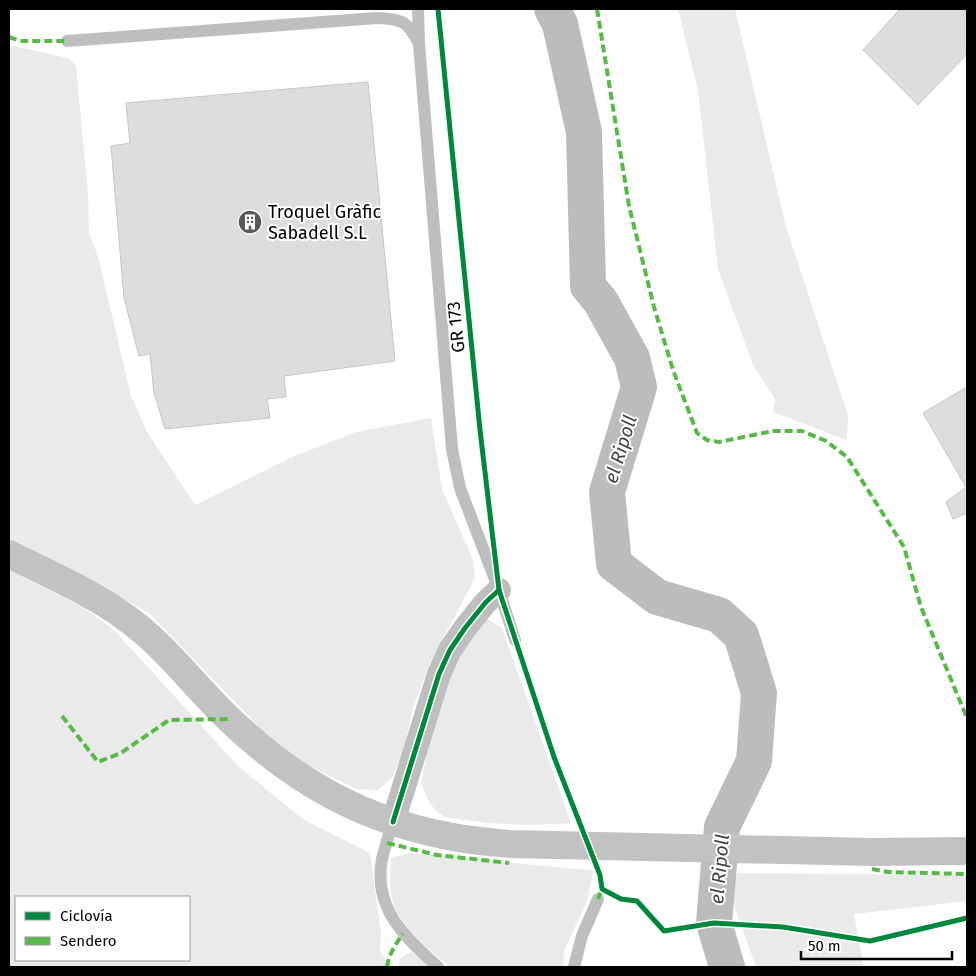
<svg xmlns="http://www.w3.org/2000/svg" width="976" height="976" font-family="'Fira Sans',sans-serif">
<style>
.green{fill:#eaeaea;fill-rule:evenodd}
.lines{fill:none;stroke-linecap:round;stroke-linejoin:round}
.river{stroke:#bcbcbc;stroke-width:36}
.building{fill:#ddd;stroke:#c5c5c5}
.lane{stroke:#bebebe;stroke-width:12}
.street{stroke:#bebebe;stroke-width:24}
.secondary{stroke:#c2c2c2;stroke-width:28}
.quiet{stroke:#58b947;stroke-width:4;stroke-dasharray:8 4;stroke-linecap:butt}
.cycleway-casing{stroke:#fff;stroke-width:8}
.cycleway{stroke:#00873e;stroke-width:5}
.labels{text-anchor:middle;stroke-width:4;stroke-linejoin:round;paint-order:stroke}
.poi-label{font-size:18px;fill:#000;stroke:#fff;text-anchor:start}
.street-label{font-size:18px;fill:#000;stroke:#fff}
.water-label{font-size:19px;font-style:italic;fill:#414141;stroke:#fff}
</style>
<rect width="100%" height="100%" fill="#fff"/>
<g class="green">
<path d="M 678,9 L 735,9 L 786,227 L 848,415 L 847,440 L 773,412 L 775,399 L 753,365 L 718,269 L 698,90 Z"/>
<path d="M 9,45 L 68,58 L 76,66 L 88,193 L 89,233 L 98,256 L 131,396 L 146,430 L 195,505 L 297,455 L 356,432 L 431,418 L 442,489 L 473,560 L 475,578 L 429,665 L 413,708 L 403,753 L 392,777 L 378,790 L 356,789 L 306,764 L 263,731 L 149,613 L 9,538 Z"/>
<path d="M 9,570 L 81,606 L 114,630 L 238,766 L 304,820 L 370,853 L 381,934 L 380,951 L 390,967 L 9,967 ZM 189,897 L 189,960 L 16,960 L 16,897 Z"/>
<path d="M 481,615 L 502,628 L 571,823 L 533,825 L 487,823 L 445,817 L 435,810 L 426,797 L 421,782 L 438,701 Z"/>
<path d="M 409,853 C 471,857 531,866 593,870 L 588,899 L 564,951 L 563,967 L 450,967 C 430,950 407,933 395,908 C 389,894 390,874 391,858 Z"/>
<path d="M 728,873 L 967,875 L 967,901 L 854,914 L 864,967 L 756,967 L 732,900 Z"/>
<path d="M 411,952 L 423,959 L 431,967 L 397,967 L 401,958 Z"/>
</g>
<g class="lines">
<path class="river" d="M 552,9 L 560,24 L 584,132 L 588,286 L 601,302 L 632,358 L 639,387 L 607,492 L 614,564 L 657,597 L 719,615 L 741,635 L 759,693 L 754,761 L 722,827 L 714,923 L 727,967"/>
</g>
<g class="building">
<path d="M 900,9 L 963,9 L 967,13 L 967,54 L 918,105 L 863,50 Z"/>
<path d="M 368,82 L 395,361 L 284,376 L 286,397 L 267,399 L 270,418 L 165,429 L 154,393 L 150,354 L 139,356 L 124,298 L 111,146 L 130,143 L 126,103 Z"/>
<path d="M 967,387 L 967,513 L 953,519 L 946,502 L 966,487 L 923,413 Z"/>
</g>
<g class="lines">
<g class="lane">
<path d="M 418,9 L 419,41"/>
<path d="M 67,41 L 377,18 C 402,19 408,21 419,44 L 452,449 L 460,488 L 499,590 L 515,640"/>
<path d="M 393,822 C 389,834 385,847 382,859 C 373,909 405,937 438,967"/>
<path d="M 574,967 L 582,936 L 598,899"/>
</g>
<path class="street" d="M 393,822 L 439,674 L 450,650 L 465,628 L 486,602 L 499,590"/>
<path class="secondary" d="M 9,554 C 46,573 91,592 125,617 C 165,645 194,686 230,720 C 295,782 364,821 453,837 C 472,841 491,842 510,844 L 871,852 L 967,851"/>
<g class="quiet">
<path d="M 597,9 L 629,206 L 654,307 L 673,370 L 697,433 L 707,440 L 719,442 L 773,431 L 802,431 L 826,441 L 847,457 L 904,547 L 921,607 L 967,718"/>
<path d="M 9,37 L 20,41 L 67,41"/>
<path d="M 62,716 L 98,762 L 121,753 L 169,720 L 230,719"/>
<path d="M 387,843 L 437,855 L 509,863"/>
<path d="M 872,869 L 888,872 L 967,874"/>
<path d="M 598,899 L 602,889 L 601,884"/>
<path d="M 387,967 C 389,954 395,945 403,934"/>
</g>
<g class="cycleway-casing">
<g id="cycleway">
<path d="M 438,9 L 480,430 L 499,590 L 554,757 L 600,875 L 602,889 L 621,899 L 637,901 L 664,931 L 714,923 L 783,927 L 870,941 L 967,918"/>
<path d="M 393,822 L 439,674 L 450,650 L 465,628 L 486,602 L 499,590"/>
</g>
</g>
<use href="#cycleway" class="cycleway"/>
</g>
<defs>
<g id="building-disc" transform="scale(1.25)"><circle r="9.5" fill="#595959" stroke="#fff"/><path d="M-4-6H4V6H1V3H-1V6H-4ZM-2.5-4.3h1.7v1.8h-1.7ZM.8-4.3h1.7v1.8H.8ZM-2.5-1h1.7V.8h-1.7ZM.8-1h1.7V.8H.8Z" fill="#fff"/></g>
</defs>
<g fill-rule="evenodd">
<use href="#building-disc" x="250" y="222"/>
</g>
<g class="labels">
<g class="poi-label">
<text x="268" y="218">Troquel Gràfic<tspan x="268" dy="21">Sabadell S.L</tspan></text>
</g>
<g class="street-label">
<text transform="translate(456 327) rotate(-96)" y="6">GR 173</text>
</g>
<g class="water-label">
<text transform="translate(620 449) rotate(-73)" y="7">el Ripoll</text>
<text transform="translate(719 869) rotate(-85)" y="7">el Ripoll</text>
</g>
</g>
<rect width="976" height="976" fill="none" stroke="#000000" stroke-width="20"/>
<rect x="15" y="896" width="175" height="65" fill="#ffffff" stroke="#999999"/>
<rect x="25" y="912" width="25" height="8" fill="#00873e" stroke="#999999"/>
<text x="60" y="921" font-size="15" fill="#000000">Ciclovía</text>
<rect x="25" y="937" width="25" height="8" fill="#58b947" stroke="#999999"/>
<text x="60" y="946" font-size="15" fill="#000000">Sendero</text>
<path d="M801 951v8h151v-8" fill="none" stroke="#000000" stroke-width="2.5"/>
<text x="808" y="951" font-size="15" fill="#000000" stroke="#ffffff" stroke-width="4" paint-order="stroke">50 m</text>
</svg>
